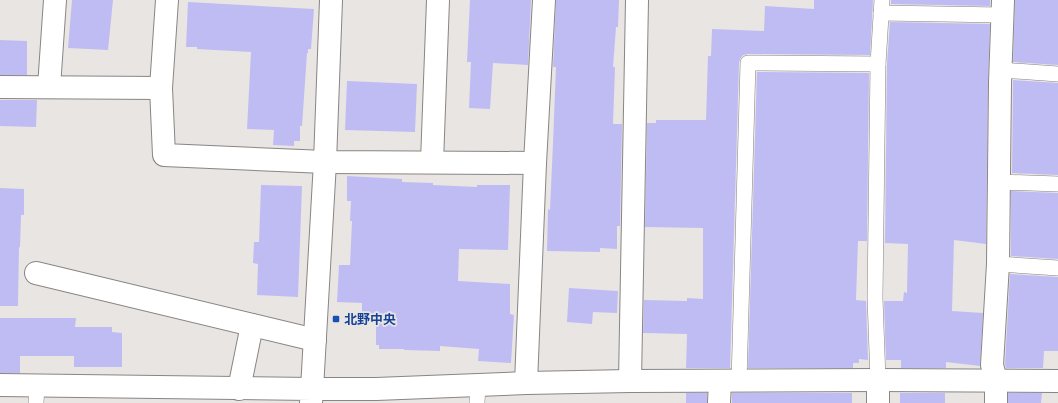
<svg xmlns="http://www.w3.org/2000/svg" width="1058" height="403" font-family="'Noto Sans','Noto Sans JP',sans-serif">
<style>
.building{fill:#bfbcf4}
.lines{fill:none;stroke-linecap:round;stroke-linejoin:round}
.lane-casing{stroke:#888583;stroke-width:16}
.street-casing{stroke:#888583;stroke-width:24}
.secondary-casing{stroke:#888583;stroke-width:24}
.lane{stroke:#fff;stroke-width:15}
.street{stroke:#fff;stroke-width:22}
.secondary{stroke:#fff;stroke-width:22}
.transit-dot{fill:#1a4fb4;stroke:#e9e5e3;stroke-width:1.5}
.labels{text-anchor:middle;stroke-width:3.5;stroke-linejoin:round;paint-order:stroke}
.transit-label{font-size:13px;font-weight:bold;fill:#164399;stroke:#e9e5e3;text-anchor:start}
</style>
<rect width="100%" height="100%" fill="#e9e5e3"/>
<g class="building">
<path d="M 72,0 L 113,0 L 108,50 L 68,48 Z"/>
<path d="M 470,0 L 531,0 L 528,65 L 493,63 L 490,109 L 469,108 L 471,62 L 467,62 Z"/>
<path d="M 556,0 L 619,0 L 618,27 L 616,27 L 613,67 L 615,67 L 613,124 L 622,124 L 620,226 L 617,226 L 617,249 L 600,248 L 600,252 L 547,251 L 548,209 L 550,210 L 553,143 L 556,67 L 553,67 Z"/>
<path d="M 814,0 L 873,0 L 870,55 L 748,54 L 743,55 L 740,59 L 739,63 L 730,368 L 686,368 L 687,334 L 643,333 L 644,300 L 687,301 L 687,298 L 703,299 L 703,228 L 645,227 L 647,123 L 656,123 L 656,120 L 706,120 L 708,56 L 711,56 L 712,29 L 764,31 L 765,6 L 814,9 Z"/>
<path d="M 891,0 L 990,0 L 990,6 L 891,4 Z"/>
<path d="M 1015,0 L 1058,0 L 1058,65 L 1013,62 Z"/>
<path d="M 188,2 L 314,9 L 311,49 L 308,49 L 308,53 L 307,53 L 302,126 L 300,126 L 300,141 L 294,141 L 294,146 L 273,145 L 274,130 L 247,129 L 251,52 L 197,49 L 197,47 L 186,47 Z"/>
<path d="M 890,22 L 990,24 L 988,83 L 986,244 L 954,240 L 952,311 L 983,313 L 980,366 L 946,362 L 946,368 L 901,368 L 901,360 L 886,360 L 884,301 L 903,301 L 904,292 L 907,293 L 908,244 L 885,243 L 887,64 Z"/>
<path d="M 0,40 L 27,41 L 27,75 L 0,75 Z"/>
<path d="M 757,72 L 869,73 L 867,241 L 858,241 L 856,300 L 866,301 L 868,360 L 859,359 L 859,363 L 853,363 L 853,368 L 748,368 Z"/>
<path d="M 1013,80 L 1058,83 L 1058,175 L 1012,173 Z"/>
<path d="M 347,81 L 417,84 L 415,132 L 345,130 Z"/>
<path d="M 0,100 L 37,100 L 36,127 L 0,126 Z"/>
<path d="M 347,176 L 402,179 L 402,182 L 433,183 L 433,185 L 477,187 L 477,185 L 510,185 L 508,250 L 459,249 L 458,281 L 510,284 L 510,314 L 514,315 L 511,363 L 478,361 L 479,349 L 440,346 L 440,351 L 404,350 L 404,349 L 379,349 L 379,345 L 376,345 L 376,319 L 362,318 L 362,303 L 337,302 L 339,265 L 350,265 L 352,221 L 350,221 L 351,201 L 347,201 Z"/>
<path d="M 261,185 L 302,186 L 298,297 L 257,295 L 258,264 L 253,263 L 254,242 L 259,242 Z"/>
<path d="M 0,188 L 24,189 L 24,215 L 21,215 L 20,247 L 19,247 L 18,306 L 0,306 Z"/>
<path d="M 1011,191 L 1058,193 L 1058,259 L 1011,256 Z"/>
<path d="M 1010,274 L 1058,277 L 1058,351 L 1044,351 L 1043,368 L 1006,368 L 1005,364 Z"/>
<path d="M 569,288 L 618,291 L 617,313 L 593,312 L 592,324 L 567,322 Z"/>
<path d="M 0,318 L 76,318 L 75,327 L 112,327 L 112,332 L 122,333 L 122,367 L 74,367 L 74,356 L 20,356 L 20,373 L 0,373 Z"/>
<rect x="686" y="393" width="21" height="10"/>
<rect x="732" y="393" width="120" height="10"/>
<rect x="900" y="393" width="45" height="10"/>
<path d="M 1008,393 L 1042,393 L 1041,403 L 1008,403 Z"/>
</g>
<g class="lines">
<g class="lane-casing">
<g id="lane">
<path d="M 881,13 L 1002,15"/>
<path d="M 1000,70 L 1058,74"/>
<path d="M 999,182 L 1058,184"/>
<path d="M 998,264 L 1058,268"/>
<path d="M 878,380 L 875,298 L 878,64 L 882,0"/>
<path d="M 739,382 L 748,63 L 878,64"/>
<path d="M 36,403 L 37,386"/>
<path d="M 477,403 L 478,385"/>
</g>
</g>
<g class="street-casing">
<g id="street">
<path d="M 167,0 L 161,88 L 164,155 L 325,162 L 535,163"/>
<path d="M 0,87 L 161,88"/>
<path d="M 49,87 L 55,0"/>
<path d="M 432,162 L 438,0"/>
<path d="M 36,273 L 315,340"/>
<path d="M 630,381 L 637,0"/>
<path d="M 526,383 L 535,163 L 544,0"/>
<path d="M 0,385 L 312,389 L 311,403"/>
<path d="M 239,389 L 252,325"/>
<path d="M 719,403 L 720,381"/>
<path d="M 878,403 L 878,380"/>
<path d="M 996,403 L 996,380 L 992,365 L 998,264 L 1000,83 L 1003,0"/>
</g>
</g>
<g class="secondary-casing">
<path id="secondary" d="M 331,0 L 325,162 L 312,389 L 376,389 L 526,383 L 630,381 L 878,380 L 1058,381"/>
</g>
<use href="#lane" class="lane"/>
<use href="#street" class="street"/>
<use href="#secondary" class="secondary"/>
</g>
<rect class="transit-dot" x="332" y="315" width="8" height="8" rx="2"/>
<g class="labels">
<g class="transit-label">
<text x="344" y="324">北野中央</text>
</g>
</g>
</svg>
